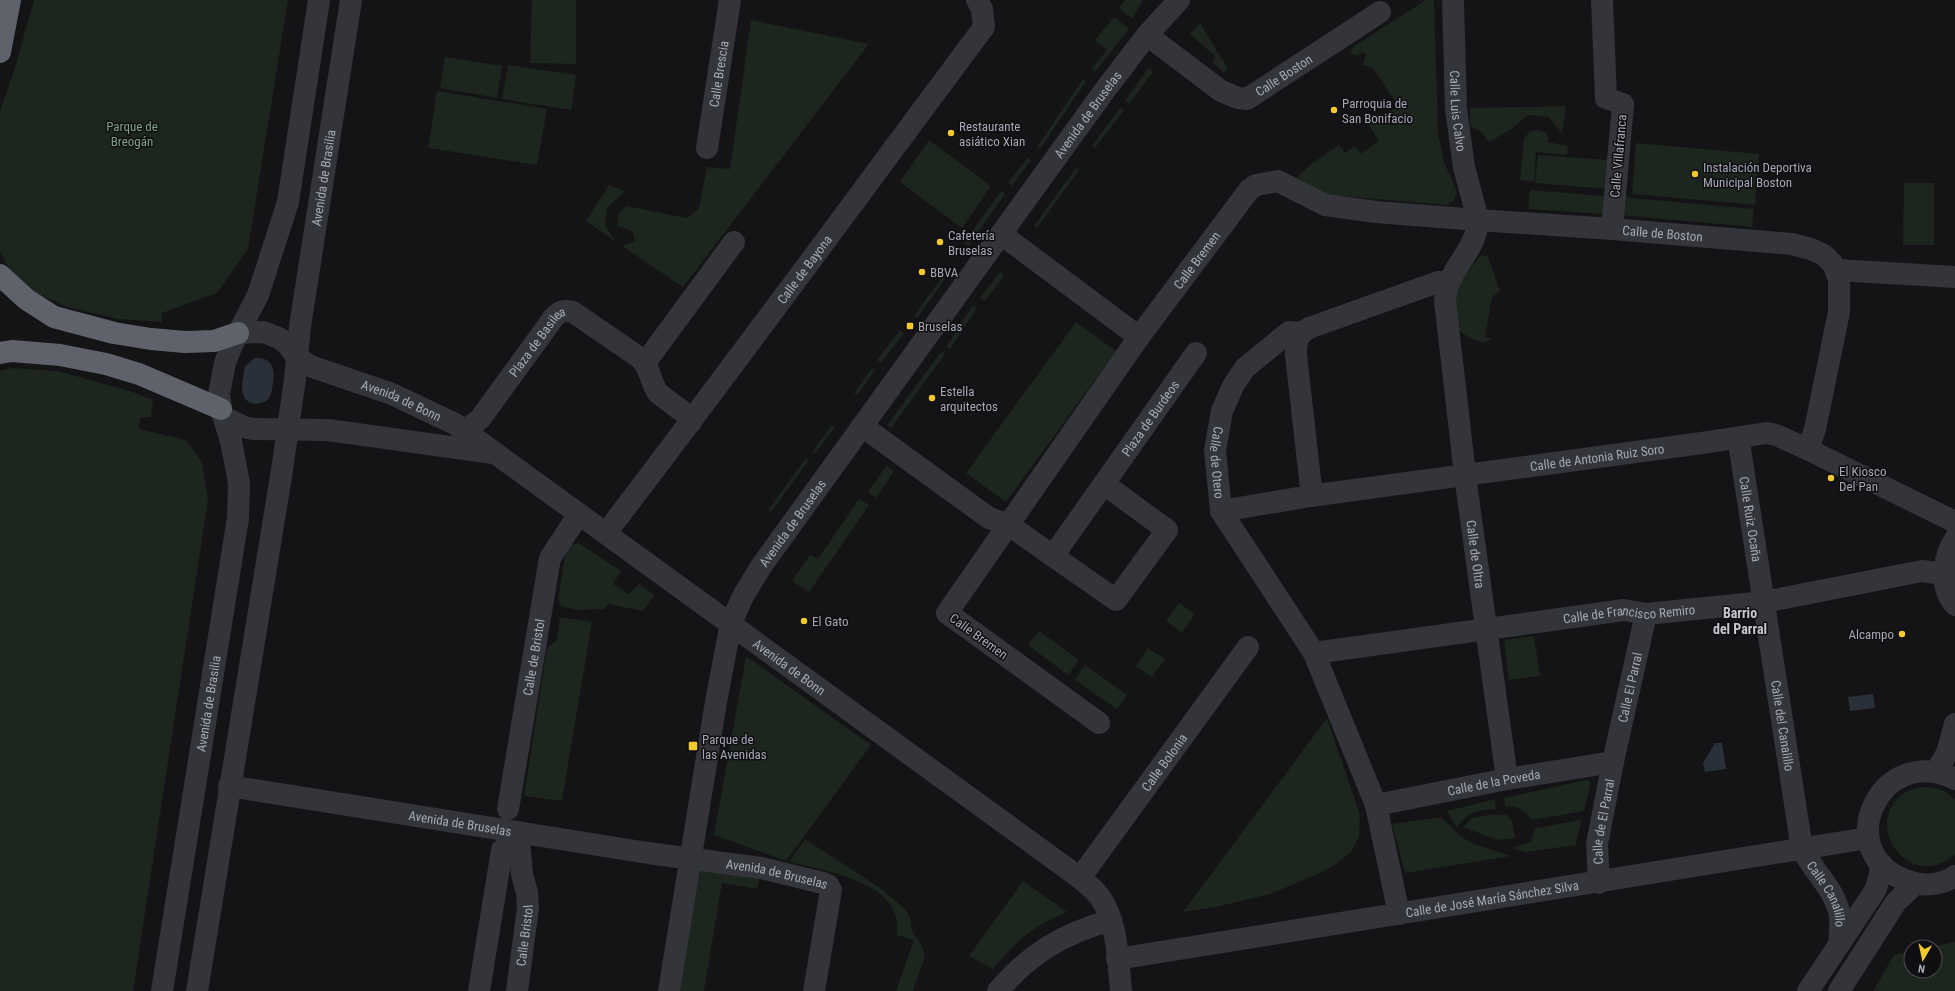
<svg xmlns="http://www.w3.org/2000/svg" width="1955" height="991" font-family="'Roboto Condensed',sans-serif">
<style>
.green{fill:#1d251f}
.water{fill:#2a3039}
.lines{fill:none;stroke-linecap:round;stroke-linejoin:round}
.minor{stroke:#34353a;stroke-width:22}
.highway{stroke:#60626b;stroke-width:22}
.poi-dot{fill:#f2ca2e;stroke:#0f0e10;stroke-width:1.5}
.labels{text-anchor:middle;stroke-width:3;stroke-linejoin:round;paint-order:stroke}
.street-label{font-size:13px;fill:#a5a8b6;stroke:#0f0e10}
.poi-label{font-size:13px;fill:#a5a8b6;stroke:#0f0e10;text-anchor:start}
.park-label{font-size:13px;fill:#7ca183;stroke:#0f0e10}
.neighbourhood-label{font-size:14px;font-weight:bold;fill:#c6c7d2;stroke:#0f0e10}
</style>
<rect width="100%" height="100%" fill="#141315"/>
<g class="green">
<path d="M 34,0 L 288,0 L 248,249 L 217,293 L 162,313 L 162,322 L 118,319 L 64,306 L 16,283 L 0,251 L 0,111 L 14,71 Z"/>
<path d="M 532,0 L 576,0 L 576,64 L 530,63 Z"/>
<path d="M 1125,0 L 1143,0 L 1132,19 L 1119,8 Z"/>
<path d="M 1426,0 L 1434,0 L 1438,133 L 1444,162 L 1457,192 L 1454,200 L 1447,205 L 1327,195 L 1295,179 L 1311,164 L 1339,145 L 1345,153 L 1355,146 L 1360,154 L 1379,141 L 1369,125 L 1398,106 L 1373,68 L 1363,65 L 1366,54 L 1359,52 L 1359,56 L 1350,54 L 1353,47 Z"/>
<path d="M 1114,17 L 1129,29 L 1095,72 L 1091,69 L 1107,50 L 1095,40 Z"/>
<path d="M 751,20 L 869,44 L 683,287 L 622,246 L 635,241 L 633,231 L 617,226 L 619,213 L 626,206 L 687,218 L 699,208 L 707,167 L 730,169 Z"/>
<path d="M 1200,23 L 1228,69 L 1224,73 L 1212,62 L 1216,57 L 1190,34 Z"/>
<path d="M 445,57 L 502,66 L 497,98 L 440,88 Z"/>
<path d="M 508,65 L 576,75 L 571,110 L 502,99 Z"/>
<path d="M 1148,68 L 1153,72 L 1129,104 L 1125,101 Z"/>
<path d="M 1083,79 L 1086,81 L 1040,149 L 1037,147 Z"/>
<path d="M 437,91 L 547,109 L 537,165 L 428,148 Z"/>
<path d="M 1566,106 L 1562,133 L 1548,117 L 1528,115 L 1510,130 L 1489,142 L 1481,132 L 1470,126 L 1470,108 Z"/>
<path d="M 1120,108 L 1124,110 L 1095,148 L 1092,146 Z"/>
<path d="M 1539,130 L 1547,133 L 1548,142 L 1568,146 L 1567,155 L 1536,152 L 1534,182 L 1520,180 L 1524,138 L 1530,131 Z"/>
<path d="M 929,140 L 991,186 L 962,228 L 900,182 Z"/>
<path d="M 1636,143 L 1759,154 L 1755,205 L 1632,194 Z"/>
<path d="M 1538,155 L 1610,160 L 1607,189 L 1535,183 Z"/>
<path d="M 1028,157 L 1031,160 L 1012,186 L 1008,183 Z"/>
<path d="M 1076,168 L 1079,170 L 1037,228 L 1034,226 Z"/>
<path d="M 1904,183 L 1934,183 L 1934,245 L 1903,245 Z"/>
<path d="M 609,185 L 625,191 L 607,208 L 605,225 L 616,242 L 586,221 Z"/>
<path d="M 1530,190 L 1604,196 L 1603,214 L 1528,209 Z"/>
<path d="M 1001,191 L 1005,194 L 968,246 L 964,243 Z"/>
<path d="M 1622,197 L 1754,209 L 1752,227 L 1620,215 Z"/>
<path d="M 1481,255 L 1488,257 L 1500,291 L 1492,297 L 1485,337 L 1492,339 L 1483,343 L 1470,338 L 1453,327 C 1451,290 1459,283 1481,255 Z"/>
<path d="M 1000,272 L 1004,276 L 985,301 L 980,298 Z"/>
<path d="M 942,277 L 945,279 L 917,318 L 914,316 Z"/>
<path d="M 973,305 L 977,308 L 950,349 L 946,347 Z"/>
<path d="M 1076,322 L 1116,351 L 1006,502 L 966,473 Z"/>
<path d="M 900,330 L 904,333 L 881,363 L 877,360 Z"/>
<path d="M 941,352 L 945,354 L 891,428 L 887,425 Z"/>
<path d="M 12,368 L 58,371 L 130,391 L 153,400 L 151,417 L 140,418 L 139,429 L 186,440 L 202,462 L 208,500 L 133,991 L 0,991 L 0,371 Z"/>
<path d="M 872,368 L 875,370 L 857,395 L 854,393 Z"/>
<path d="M 832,425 L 835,427 L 815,454 L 812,452 Z"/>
<path d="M 806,458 L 809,460 L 771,512 L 768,510 Z"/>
<path d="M 886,466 L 894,471 L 876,498 L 868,492 Z"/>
<path d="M 859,499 L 869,505 L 809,592 L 792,581 L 810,555 L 818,559 Z"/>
<path d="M 579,543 L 621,571 L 613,584 L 629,594 L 639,584 L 655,595 L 643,611 L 608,604 L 603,609 L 578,610 L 561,606 L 558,599 L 566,550 L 567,546 Z"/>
<path d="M 1179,603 L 1195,614 L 1182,633 L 1166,621 Z"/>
<path d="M 560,617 L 592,622 L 562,801 L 524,796 L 547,648 L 557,640 Z"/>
<path d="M 1039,631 L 1079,660 L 1068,675 L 1028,645 Z"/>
<path d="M 1534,636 L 1540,676 L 1509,680 L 1504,640 Z"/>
<path d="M 1148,648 L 1165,659 L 1152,677 L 1136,666 Z"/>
<path d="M 746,656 L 871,745 L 786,861 L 714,835 Z"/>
<path d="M 1085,665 L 1127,695 L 1117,709 L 1075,680 Z"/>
<path d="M 1327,718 L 1360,815 L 1359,836 L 1351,852 L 1336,864 L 1316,875 L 1270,894 L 1216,907 L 1183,912 Z"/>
<path d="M 1586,780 L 1591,782 L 1584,811 L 1532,820 C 1526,811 1517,805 1505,807 L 1504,798 Z"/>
<path d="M 1921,787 C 1934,787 1945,789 1955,799 L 1955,854 C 1911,895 1858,822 1906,792 C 1910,790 1916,789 1921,787 Z"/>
<path d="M 1495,799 L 1496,809 C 1477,810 1468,811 1457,828 L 1447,811 Z"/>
<path d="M 1490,815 L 1507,815 L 1512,821 L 1515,838 L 1497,840 L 1463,827 L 1472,818 Z"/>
<path d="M 1441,817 L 1460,836 L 1474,844 L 1511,856 L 1405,873 L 1392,824 Z"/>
<path d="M 1581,820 L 1576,845 L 1526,852 L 1510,848 L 1531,842 L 1535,828 Z"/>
<path d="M 805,839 L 883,890 L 906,910 L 910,917 L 912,931 L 921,944 L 925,956 L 913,991 L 896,991 L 914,940 L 897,935 C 905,882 826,871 789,862 Z"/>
<path d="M 694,866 L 760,874 L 757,889 L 722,883 L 704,991 L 673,991 Z"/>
<path d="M 1023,881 L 1067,912 C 1031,928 1018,939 993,969 L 969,956 Z"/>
<path d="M 1955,942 L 1955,991 L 1873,991 L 1894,955 L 1911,951 L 1911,971 L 1935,971 L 1935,947 L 1930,947 Z"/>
</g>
<g class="water">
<path d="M 255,358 C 272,357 275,368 273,383 C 272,388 272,393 269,398 C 266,402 260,404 255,404 C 236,401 243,379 245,366 Z"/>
<path d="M 1873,694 L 1875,708 L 1850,711 L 1848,697 Z"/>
<path d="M 1715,743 L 1722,743 L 1726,769 L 1705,772 L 1703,763 Z"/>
</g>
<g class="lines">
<g class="minor">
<path id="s1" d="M 1453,0 L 1456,109 L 1464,167 L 1478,220 C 1477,251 1446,270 1445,301 L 1466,483 L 1507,779"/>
<path d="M 1602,0 L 1606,98 L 1623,104 L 1612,229"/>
<path id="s2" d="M 1147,35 L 1221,91 L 1238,98 L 1247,99 L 1380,12"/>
<path id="s3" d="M 707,148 L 730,0"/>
<path d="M 1001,234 L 1139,337"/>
<path d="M 1837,270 L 1955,277"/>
<path id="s4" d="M 238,333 L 263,332 L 279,338 L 286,343 L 297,357 L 310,366 L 392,394 L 455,424 L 1080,878 C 1087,884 1095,890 1100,897 C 1118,923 1118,961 1121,991"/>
<path id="s5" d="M 1301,333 L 1289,332 L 1245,368 L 1233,386 L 1222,411 L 1215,450 L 1221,511 L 1314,653 L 1376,805 L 1399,914"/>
<path d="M 645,363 L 734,242"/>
<path d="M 225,418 L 244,427 L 253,429 L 328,430 L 493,453"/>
<path d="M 862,426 L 989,518 L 1009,525 L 1053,556"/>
<path id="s6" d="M 465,430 L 480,419 L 554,317 C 560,311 564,310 573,312 L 640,358 C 651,368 650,382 658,393 L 687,415 L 691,422"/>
<path id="s7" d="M 1741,437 L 1740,449 L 1802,849 C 1812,869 1832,887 1838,908 C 1842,918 1840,931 1839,942"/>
<path id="s8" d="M 1104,484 L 1167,530 L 1116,600 L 1053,556 L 1196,353"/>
<path d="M 1310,496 L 1311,488 L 1296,355 C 1296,342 1297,334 1309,328 L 1438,282 L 1447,283"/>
<path id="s9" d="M 1221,511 L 1310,496 L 1709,442 L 1766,433 L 1776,435 L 1805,448 L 1955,522"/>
<path id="s10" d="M 606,533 C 734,366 858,196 984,27 L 982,9 L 977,0"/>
<path d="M 1955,539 C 1943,557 1939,587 1955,605"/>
<path id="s11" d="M 1314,653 L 1624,610 L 1646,614 L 1764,602 L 1922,571 L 1944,574"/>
<path id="s12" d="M 1099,723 L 947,613 L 1139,337 L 1249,190 L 1256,185 L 1278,181 L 1325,205 L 1376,212 L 1478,220 L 1612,229 L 1792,244 L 1811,249 L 1824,255 L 1833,264 L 1839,280 L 1839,312 L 1815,429 L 1810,444 L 1805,448"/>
<path d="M 1936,772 L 1947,753 L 1955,724"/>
<path d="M 1955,779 C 1879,741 1829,855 1908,881 C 1923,887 1942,885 1955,876"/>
<path id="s13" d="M 229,786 L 648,853 L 761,868 L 823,883 L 828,885 L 831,890 L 814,991"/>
<path id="s14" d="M 1376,805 L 1507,779 L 1613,762"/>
<path id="s15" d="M 508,809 L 550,558 L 579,514"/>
<path id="s16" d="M 1080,878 L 1248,647"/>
<path id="s17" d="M 1599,883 L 1597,844 L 1613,762 L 1646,614"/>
<path id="s18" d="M 1117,959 L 1868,838"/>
<path id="s19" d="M 162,991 L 238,518 L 239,483 L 231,441 L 221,409 L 219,394 L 225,363 L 232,345 L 258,295 L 288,202 L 319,0"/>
<path id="s20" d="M 197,991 L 282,470 L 295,379 L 300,326 L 351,0"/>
<path d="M 479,991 L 502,850"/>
<path id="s21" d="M 517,991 L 528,908 L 527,893 L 522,874 L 518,832"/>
<path id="s22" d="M 669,991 L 716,702 L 731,623 L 743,596 L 762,565 L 1105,90 L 1147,35 L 1179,0"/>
<path d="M 998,991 C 1030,953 1063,934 1111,920"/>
<path d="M 1808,991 L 1876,889 L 1882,865"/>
<path d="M 1839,991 L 1896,902 L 1915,884"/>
</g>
<g class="highway">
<path d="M 0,52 L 10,0"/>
<path d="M 0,275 L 26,299 L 54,317 L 114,333 L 151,339 L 185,342 L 214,341 L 238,333"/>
<path d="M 0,353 L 12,351 L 60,355 L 106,364 L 139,374 L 221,409"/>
</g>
</g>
<g class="poi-dot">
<circle cx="1334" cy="110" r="4"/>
<circle cx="951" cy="133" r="4"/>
<circle cx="1695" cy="174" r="4"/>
<circle cx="940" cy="242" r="4"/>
<circle cx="922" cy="272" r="4"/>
<rect x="906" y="322" width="8" height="8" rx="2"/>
<circle cx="932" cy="398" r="4"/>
<circle cx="1831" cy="478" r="4"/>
<circle cx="804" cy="621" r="4"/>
<circle cx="1902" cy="634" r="4"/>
<rect x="688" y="741" width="10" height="10" rx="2"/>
</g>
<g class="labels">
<g class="street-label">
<text dy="5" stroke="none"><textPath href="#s3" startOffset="75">Calle Brescia</textPath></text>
<text dy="5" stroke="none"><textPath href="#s2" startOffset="164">Calle Boston</textPath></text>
<text dy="5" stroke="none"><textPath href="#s1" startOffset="111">Calle Luis Calvo</textPath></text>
<text dy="5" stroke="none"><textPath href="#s22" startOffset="995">Avenida de Bruselas</textPath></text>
<text transform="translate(1618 156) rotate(-85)" y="5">Calle Villafranca</text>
<text dy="5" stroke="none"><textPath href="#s20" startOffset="823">Avenida de Brasilia</textPath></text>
<text dy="5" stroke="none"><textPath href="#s12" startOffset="1130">Calle de Boston</textPath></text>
<text dy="5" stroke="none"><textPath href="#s12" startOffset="620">Calle Bremen</textPath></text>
<text dy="5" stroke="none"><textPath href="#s10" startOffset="330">Calle de Bayona</textPath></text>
<text dy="5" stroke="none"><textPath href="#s6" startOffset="115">Plaza de Basilea</textPath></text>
<text dy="5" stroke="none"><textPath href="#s4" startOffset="182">Avenida de Bonn</textPath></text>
<text dy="5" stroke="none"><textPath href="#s8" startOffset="410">Plaza de Burdeos</textPath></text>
<text dy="5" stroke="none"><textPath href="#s9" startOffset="380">Calle de Antonia Ruiz Soro</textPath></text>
<text dy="5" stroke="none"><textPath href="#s5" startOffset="170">Calle de Otero</textPath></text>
<text dy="5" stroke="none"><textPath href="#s7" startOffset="83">Calle Ruiz Ocaña</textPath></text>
<text dy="5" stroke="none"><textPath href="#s22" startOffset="491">Avenida de Bruselas</textPath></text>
<text dy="5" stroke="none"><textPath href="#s1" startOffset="566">Calle de Oltra</textPath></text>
<text dy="5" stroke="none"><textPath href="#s11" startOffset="318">Calle de Francisco Remiro</textPath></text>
<text transform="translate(979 636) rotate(36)" y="5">Calle Bremen</text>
<text dy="5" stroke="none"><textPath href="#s15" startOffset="154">Calle de Bristol</textPath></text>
<text dy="5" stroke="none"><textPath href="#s4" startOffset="654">Avenida de Bonn</textPath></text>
<text dy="5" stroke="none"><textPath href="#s17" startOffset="199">Calle El Parral</textPath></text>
<text dy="5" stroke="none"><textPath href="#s19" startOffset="291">Avenida de Brasilia</textPath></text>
<text dy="5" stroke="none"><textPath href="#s7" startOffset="292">Calle del Canalillo</textPath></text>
<text dy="5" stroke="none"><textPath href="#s16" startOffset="143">Calle Bolonia</textPath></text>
<text dy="5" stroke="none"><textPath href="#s14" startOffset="120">Calle de la Poveda</textPath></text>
<text dy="5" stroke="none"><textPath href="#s17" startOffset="62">Calle de El Parral</textPath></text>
<text dy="5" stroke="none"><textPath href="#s13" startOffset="234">Avenida de Bruselas</textPath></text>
<text dy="5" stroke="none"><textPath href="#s13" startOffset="555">Avenida de Bruselas</textPath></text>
<text dy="5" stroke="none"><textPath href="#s7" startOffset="469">Calle Canalillo</textPath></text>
<text dy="5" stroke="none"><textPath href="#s18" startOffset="380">Calle de José María Sánchez Silva</textPath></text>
<text dy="5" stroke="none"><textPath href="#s21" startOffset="56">Calle Bristol</textPath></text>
</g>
<g class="poi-label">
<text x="1342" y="108">Parroquia de<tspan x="1342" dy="15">San Bonifacio</tspan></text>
<text x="959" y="131">Restaurante<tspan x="959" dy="15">asiático Xian</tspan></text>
<text x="1703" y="172">Instalación Deportiva<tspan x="1703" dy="15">Municipal Boston</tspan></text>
<text x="948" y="240">Cafetería<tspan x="948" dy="15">Bruselas</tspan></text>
<text x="930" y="277">BBVA</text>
<text x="918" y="331">Bruselas</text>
<text x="940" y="396">Estella<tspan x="940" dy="15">arquitectos</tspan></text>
<text x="1839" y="476">El Kiosco<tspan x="1839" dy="15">Del Pan</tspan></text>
<text x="812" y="626">El Gato</text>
<text x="1894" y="639" text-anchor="end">Alcampo</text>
<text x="702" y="744">Parque de<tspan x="702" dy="15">las Avenidas</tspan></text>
</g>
<g class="park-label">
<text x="132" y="131">Parque de<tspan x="132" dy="15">Breogán</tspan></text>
</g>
<g class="neighbourhood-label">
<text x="1740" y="618">Barrio<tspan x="1740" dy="16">del Parral</tspan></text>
</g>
</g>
<g transform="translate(1923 959) rotate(189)"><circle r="19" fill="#0f0e10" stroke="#4b4c52"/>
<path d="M0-3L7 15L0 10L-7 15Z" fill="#f2ca2e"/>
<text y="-6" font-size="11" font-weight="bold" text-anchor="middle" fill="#a5a8b6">N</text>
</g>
</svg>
